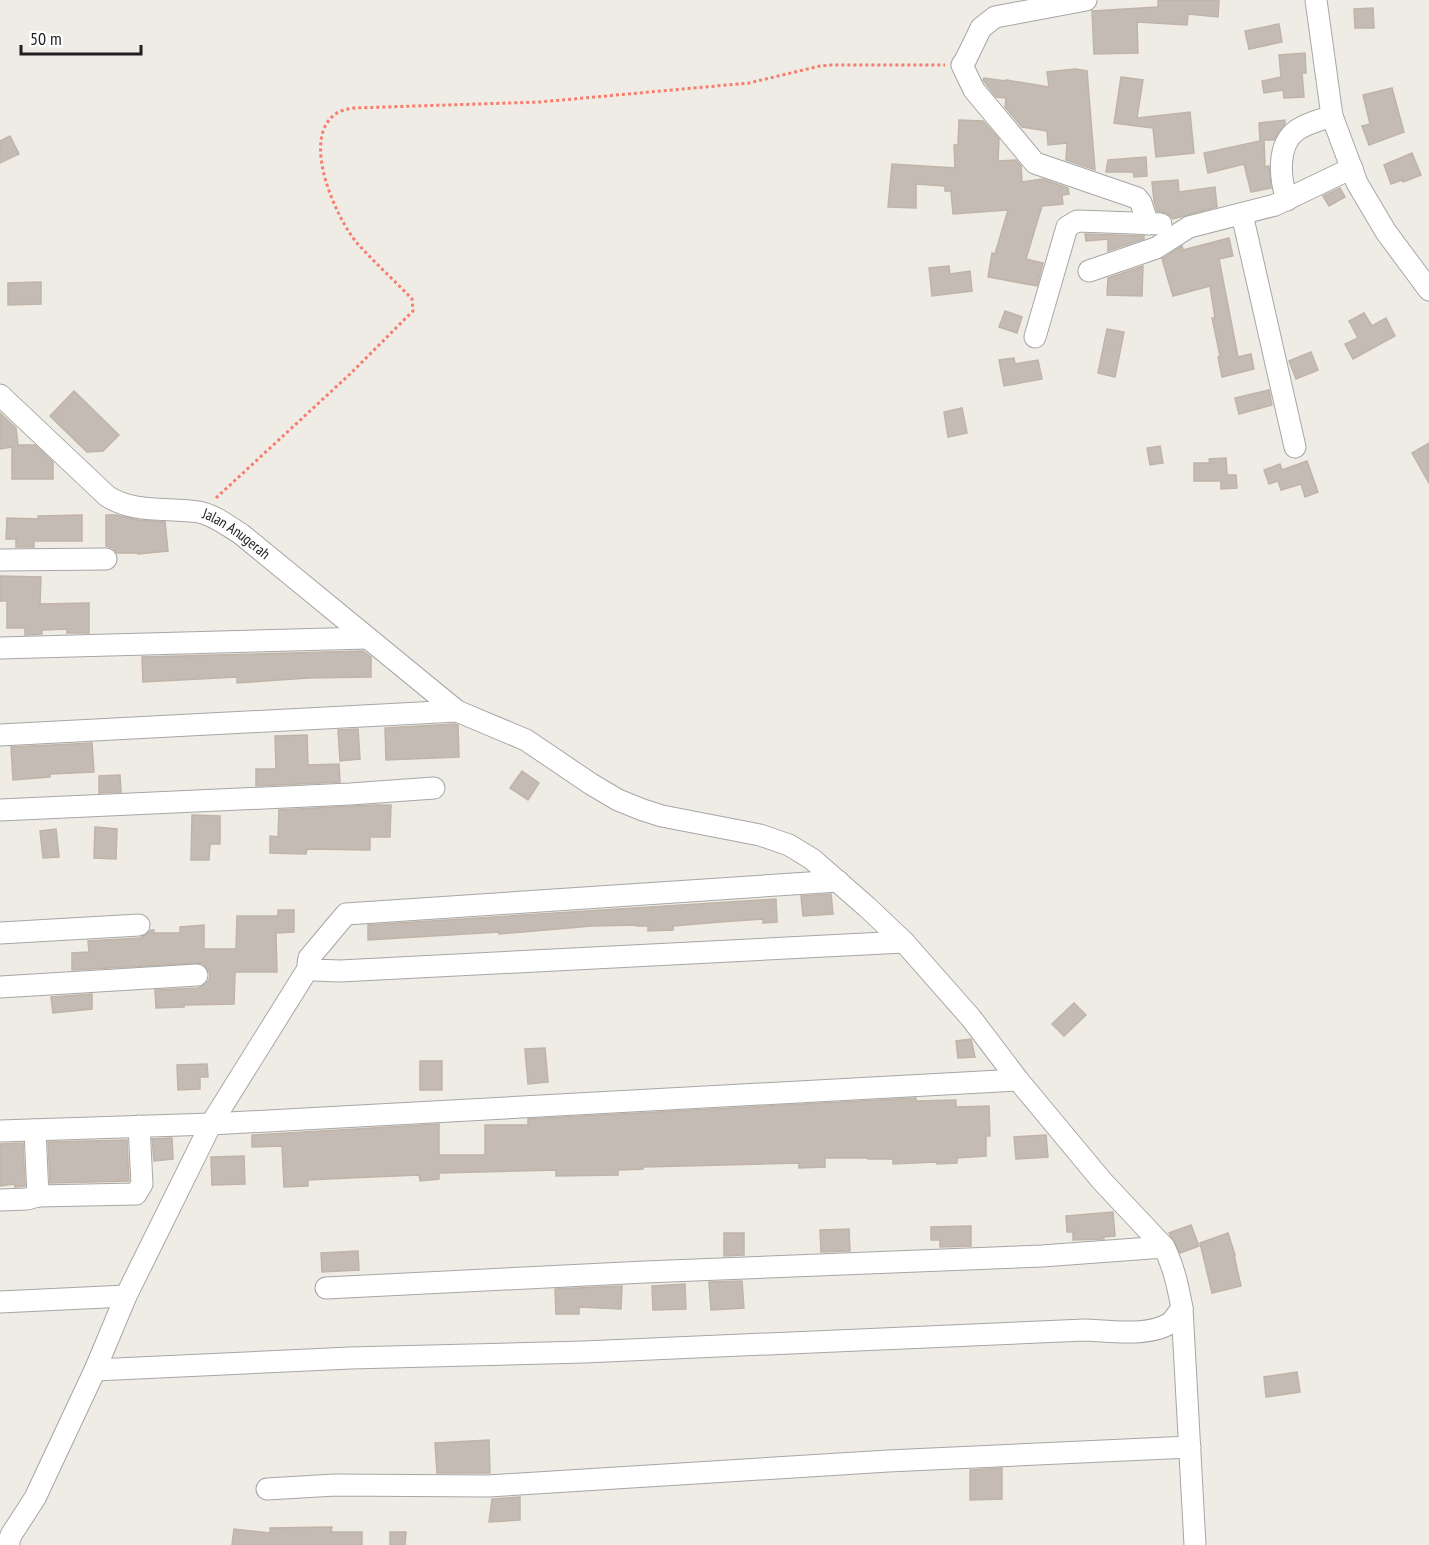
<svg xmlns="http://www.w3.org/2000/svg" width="1429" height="1545" font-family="'PT Sans Narrow',sans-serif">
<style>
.building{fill:#c4bcb4;stroke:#c1b3a7;stroke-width:1.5}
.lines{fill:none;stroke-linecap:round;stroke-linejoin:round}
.minor-casing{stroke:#a6a6a6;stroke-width:23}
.path{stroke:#f77d6e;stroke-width:3;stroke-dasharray:3 3;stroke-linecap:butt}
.minor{stroke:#fff;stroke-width:21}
.labels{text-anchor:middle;stroke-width:6;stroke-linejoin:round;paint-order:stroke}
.street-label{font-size:15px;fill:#1f1f1f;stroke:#fff}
</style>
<rect width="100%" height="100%" fill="#efece5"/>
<g class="building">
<path d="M 1158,0 L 1219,0 L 1218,17 L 1188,14 L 1187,25 L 1137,22 L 1138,53 L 1094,54 L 1092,11 L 1158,7 Z"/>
<path d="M 1373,8 L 1374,28 L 1355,28 L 1354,9 Z"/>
<path d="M 1279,24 L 1282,42 L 1249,49 L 1245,31 Z"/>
<path d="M 1305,53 L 1306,73 L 1302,73 L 1304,97 L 1284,98 L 1283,90 L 1264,93 L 1262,81 L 1281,77 L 1279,55 Z"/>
<path d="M 1075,69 L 1087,71 L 1095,170 L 1066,160 L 1067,143 L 1048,145 L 1047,131 L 1022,127 L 1005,107 L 1006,98 L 996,97 L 983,80 L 984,78 L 1006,81 L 1006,80 L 1049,87 L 1047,72 Z"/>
<path d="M 1121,77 L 1143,80 L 1137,118 L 1190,112 L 1194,153 L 1156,157 L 1153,128 L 1114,123 Z"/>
<path d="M 1392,88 L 1404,132 L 1369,145 L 1362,126 L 1370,124 L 1363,95 Z"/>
<path d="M 959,120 L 983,121 L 999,139 L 998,161 L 1016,160 L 1021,166 L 1022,182 L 1043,179 L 1068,188 L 1069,194 L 1062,195 L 1063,204 L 1042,206 L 1026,259 L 1043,263 L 1037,286 L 988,277 L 992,253 L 995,254 L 1008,210 L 953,214 L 951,191 L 945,191 L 945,186 L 916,184 L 916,208 L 888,207 L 892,164 L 955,168 L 954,145 L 958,145 Z"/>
<path d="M 1285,120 L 1285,124 L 1274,140 L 1264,140 L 1265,167 L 1269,166 L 1271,188 L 1251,192 L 1244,164 L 1208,173 L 1204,153 L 1260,141 L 1259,123 Z"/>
<path d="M 10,136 L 19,154 L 0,163 L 0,141 Z"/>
<path d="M 1412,153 L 1421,175 L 1403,182 L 1402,180 L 1391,184 L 1384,165 Z"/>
<path d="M 1146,157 L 1147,176 L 1134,177 L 1133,172 L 1106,172 L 1108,160 Z"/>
<path d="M 1178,180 L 1179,192 L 1215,187 L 1217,207 L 1173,219 L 1167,213 L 1157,211 L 1154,201 L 1152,182 Z"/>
<path d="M 1340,188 L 1345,197 L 1329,206 L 1323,196 Z"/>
<path d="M 1085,234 L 1144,236 L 1144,239 L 1108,251 L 1108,239 L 1086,241 Z"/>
<path d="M 1229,238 L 1233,256 L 1219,259 L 1238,357 L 1251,354 L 1254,369 L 1222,377 L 1218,357 L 1220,356 L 1212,318 L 1215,318 L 1210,286 L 1173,296 L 1162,259 L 1182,246 L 1183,250 Z"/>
<path d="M 949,266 L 950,274 L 970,271 L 972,291 L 932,296 L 929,268 Z"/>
<path d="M 1143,266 L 1142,296 L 1107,295 L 1108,278 Z"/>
<path d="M 41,282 L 41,304 L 8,305 L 8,283 Z"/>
<path d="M 1005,311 L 1022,317 L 1017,333 L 999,327 Z"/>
<path d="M 1364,313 L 1372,326 L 1386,318 L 1395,336 L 1353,359 L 1345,344 L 1358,338 L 1349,321 Z"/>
<path d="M 1107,329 L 1124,332 L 1115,377 L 1098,373 Z"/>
<path d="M 1311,352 L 1318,370 L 1296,379 L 1289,361 Z"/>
<path d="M 1014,358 L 1015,364 L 1038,360 L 1042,379 L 1004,386 L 999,360 Z"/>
<path d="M 1269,390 L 1272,405 L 1239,414 L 1235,398 Z"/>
<path d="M 74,391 L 119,435 L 103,451 L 87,452 L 50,416 Z"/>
<path d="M 962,408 L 967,433 L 948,437 L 944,412 Z"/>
<path d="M 0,413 L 16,428 L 18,445 L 35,445 L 53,462 L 53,479 L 12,479 L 12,447 L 0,449 Z"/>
<path d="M 1429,443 L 1429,483 L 1412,453 Z"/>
<path d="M 1160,446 L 1163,463 L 1150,465 L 1147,448 Z"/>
<path d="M 1226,458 L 1227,475 L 1236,475 L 1237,488 L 1221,489 L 1221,481 L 1194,481 L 1194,463 L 1210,463 L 1209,459 Z"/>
<path d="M 1307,461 L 1318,492 L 1305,497 L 1301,484 L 1281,490 L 1278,481 L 1269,484 L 1264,470 L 1280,464 L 1282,470 Z"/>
<path d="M 82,515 L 82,541 L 34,541 L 34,547 L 16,547 L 16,539 L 6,539 L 7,518 L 38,519 L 38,516 Z"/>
<path d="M 106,515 L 116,515 L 138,520 L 165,522 L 168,551 L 138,554 L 138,553 L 117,553 L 113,548 L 106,546 Z"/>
<path d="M 0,576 L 41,577 L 40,604 L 89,603 L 89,633 L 67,633 L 67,629 L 42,630 L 42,634 L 25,635 L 25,628 L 7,628 L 7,601 L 0,601 Z"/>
<path d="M 363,651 L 371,657 L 371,677 L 308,678 L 237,683 L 237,677 L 143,682 L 142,657 Z"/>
<path d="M 455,724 L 458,725 L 459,757 L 386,760 L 385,728 Z"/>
<path d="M 358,729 L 360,759 L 340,761 L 338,730 Z"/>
<path d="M 307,735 L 308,765 L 339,764 L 340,782 L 256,786 L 256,769 L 276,769 L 275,736 Z"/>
<path d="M 92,743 L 94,772 L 50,774 L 50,777 L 13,780 L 11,747 Z"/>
<path d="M 522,771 L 539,783 L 528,800 L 510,788 Z"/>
<path d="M 120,775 L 121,792 L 99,793 L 99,776 Z"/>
<path d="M 374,805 L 391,805 L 390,837 L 370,837 L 370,850 L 307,849 L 306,854 L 270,853 L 270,836 L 278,837 L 279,810 Z"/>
<path d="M 192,815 L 220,816 L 220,844 L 210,844 L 209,860 L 191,860 Z"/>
<path d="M 95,827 L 117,829 L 116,859 L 94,858 Z"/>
<path d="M 56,829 L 59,857 L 43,858 L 40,831 Z"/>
<path d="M 831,894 L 833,914 L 803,916 L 801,896 Z"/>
<path d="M 776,899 L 777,922 L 763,923 L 763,919 L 720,922 L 673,926 L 673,930 L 648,931 L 648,926 L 637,926 L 637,925 L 592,926 L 499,934 L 499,932 L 368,940 L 368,925 Z"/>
<path d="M 278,910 L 294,910 L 294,932 L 276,933 L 277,972 L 235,972 L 234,1004 L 184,1005 L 184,1007 L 156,1008 L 155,990 L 198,988 L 204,985 L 209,980 L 210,974 L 207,968 L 202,963 L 72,970 L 72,953 L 89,952 L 88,941 L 140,938 L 146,935 L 151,930 L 154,930 L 154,933 L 180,933 L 180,927 L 204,925 L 204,949 L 236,949 L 237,916 L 278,916 Z"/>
<path d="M 92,994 L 92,1009 L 53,1013 L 51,997 Z"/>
<path d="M 1074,1003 L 1086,1015 L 1064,1036 L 1052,1024 Z"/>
<path d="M 971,1039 L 975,1057 L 958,1058 L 956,1041 Z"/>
<path d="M 545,1048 L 548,1082 L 528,1084 L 525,1049 Z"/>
<rect x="420" y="1061" width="22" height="29"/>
<path d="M 207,1064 L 208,1077 L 200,1077 L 200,1089 L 178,1090 L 177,1065 Z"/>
<path d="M 916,1098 L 916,1101 L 956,1100 L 956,1107 L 989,1106 L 990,1136 L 986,1136 L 986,1156 L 957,1158 L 957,1163 L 937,1164 L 937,1162 L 893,1164 L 893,1159 L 868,1159 L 868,1158 L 825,1158 L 825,1167 L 799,1168 L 799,1163 L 643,1167 L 643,1169 L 618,1170 L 618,1175 L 556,1176 L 556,1170 L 439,1173 L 439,1179 L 420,1181 L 419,1175 L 349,1178 L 308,1180 L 308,1186 L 284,1187 L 282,1146 L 252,1147 L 252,1135 L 439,1124 L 439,1155 L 485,1155 L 485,1125 L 528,1125 L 528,1119 Z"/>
<path d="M 1046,1135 L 1048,1157 L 1016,1159 L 1014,1137 Z"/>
<path d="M 172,1138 L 173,1159 L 154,1161 L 152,1139 Z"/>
<path d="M 127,1140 L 129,1181 L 50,1183 L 48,1142 Z"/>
<path d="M 23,1143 L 25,1186 L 15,1187 L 14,1184 L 0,1186 L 0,1144 Z"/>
<path d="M 244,1156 L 245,1184 L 212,1185 L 211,1157 Z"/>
<path d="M 1113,1212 L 1115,1236 L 1103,1237 L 1104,1239 L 1073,1240 L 1073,1232 L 1067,1232 L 1066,1216 Z"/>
<path d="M 1191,1225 L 1199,1246 L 1180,1253 L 1169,1233 Z"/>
<path d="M 971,1226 L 971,1246 L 940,1247 L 940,1240 L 931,1240 L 931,1227 Z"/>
<path d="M 849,1229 L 850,1251 L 821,1252 L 820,1230 Z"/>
<path d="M 724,1233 L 744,1233 L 744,1255 L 724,1256 Z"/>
<path d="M 1228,1233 L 1235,1255 L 1234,1255 L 1241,1286 L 1212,1293 L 1200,1243 Z"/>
<path d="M 358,1251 L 359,1270 L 322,1272 L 321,1253 Z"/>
<path d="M 742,1281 L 744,1308 L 711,1310 L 709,1282 Z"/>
<path d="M 685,1284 L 686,1309 L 653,1310 L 652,1286 Z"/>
<path d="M 622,1286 L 621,1309 L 579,1307 L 579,1314 L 556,1314 L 555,1289 Z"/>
<path d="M 1297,1372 L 1300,1392 L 1266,1397 L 1264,1377 Z"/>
<path d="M 489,1440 L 490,1473 L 437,1473 L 435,1443 Z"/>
<path d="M 1002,1468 L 1002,1499 L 970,1500 L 970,1470 Z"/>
<path d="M 520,1497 L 520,1520 L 489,1522 L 492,1499 Z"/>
<path d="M 332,1527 L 331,1532 L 362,1532 L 362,1545 L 232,1545 L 234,1529 L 270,1533 L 270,1528 Z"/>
<path d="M 390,1532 L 406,1532 L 405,1545 L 390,1545 Z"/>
</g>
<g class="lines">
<g class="minor-casing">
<g id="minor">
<path d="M 1086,0 L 995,17 L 981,28 L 966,59 L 962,65 L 974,90 L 1035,163 L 1137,198 L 1141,203 L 1148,224"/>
<path d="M 1316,0 L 1332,116 L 1357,183 L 1386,232 L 1429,290"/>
<path d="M 1287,200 C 1280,179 1276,145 1297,130 C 1307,123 1320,120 1332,116"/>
<path d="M 1242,214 L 1295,447"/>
<path d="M 1089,271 L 1156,248 L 1189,227 L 1275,205 L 1352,168"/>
<path d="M 1035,337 L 1067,227 L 1077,221 L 1161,224"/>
<path id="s1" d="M 0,395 L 107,496 C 134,514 169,507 199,512 C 214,515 228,526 241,534 L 457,711"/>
<path d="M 0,560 L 106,559"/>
<path d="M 0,648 L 367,638"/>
<path d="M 0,735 L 457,711 L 526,740 L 591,784 L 618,800 L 643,810 L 662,816 L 760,835 L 789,845 L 812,859 L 867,907 L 904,942 L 971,1018 L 1018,1080 L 1102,1181 L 1164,1247 C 1174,1267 1178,1287 1182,1308 L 1195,1545"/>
<path d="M 0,810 L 350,794 L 434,788"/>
<path d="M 838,881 L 346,914 L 309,958 L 308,964 L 313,970 L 340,971 L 904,942"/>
<path d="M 0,933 L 139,925"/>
<path d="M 0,987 L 197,975"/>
<path d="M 0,1131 L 211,1124 L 1018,1080"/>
<path d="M 38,1196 L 136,1194 L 142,1184 L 139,1126"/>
<path d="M 0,1200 L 27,1199 L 38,1196 L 35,1130"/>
<path d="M 326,1288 L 645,1272 L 1042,1256 L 1164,1247"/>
<path d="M 0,1302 L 126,1296"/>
<path d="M 95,1370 L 350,1358 L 584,1352 L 1085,1330 C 1108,1331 1150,1337 1170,1323 C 1174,1320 1178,1313 1182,1308"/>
<path d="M 267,1489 L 335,1485 L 488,1486 L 888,1461 L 1190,1447"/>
<path d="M 8,1545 L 11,1535 L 35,1498 L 95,1370 L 126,1296 L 211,1124 L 309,967"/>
</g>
</g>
<path class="path" d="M 216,498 L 350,374 L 413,311 L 412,299 C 394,280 374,262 357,243 C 336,218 299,137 337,113 C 342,110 348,109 354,108 L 540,102 L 749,83 L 820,66 L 831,65 L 945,65"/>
<use href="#minor" class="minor"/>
</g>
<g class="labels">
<g class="street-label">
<text dy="5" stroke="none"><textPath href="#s1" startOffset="285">Jalan Anugerah</textPath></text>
</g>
</g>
<path d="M21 45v9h120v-9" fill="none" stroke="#1f1f1f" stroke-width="3"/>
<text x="30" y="45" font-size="18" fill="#1f1f1f" stroke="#ffffff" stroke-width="4.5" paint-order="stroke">50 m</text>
</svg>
